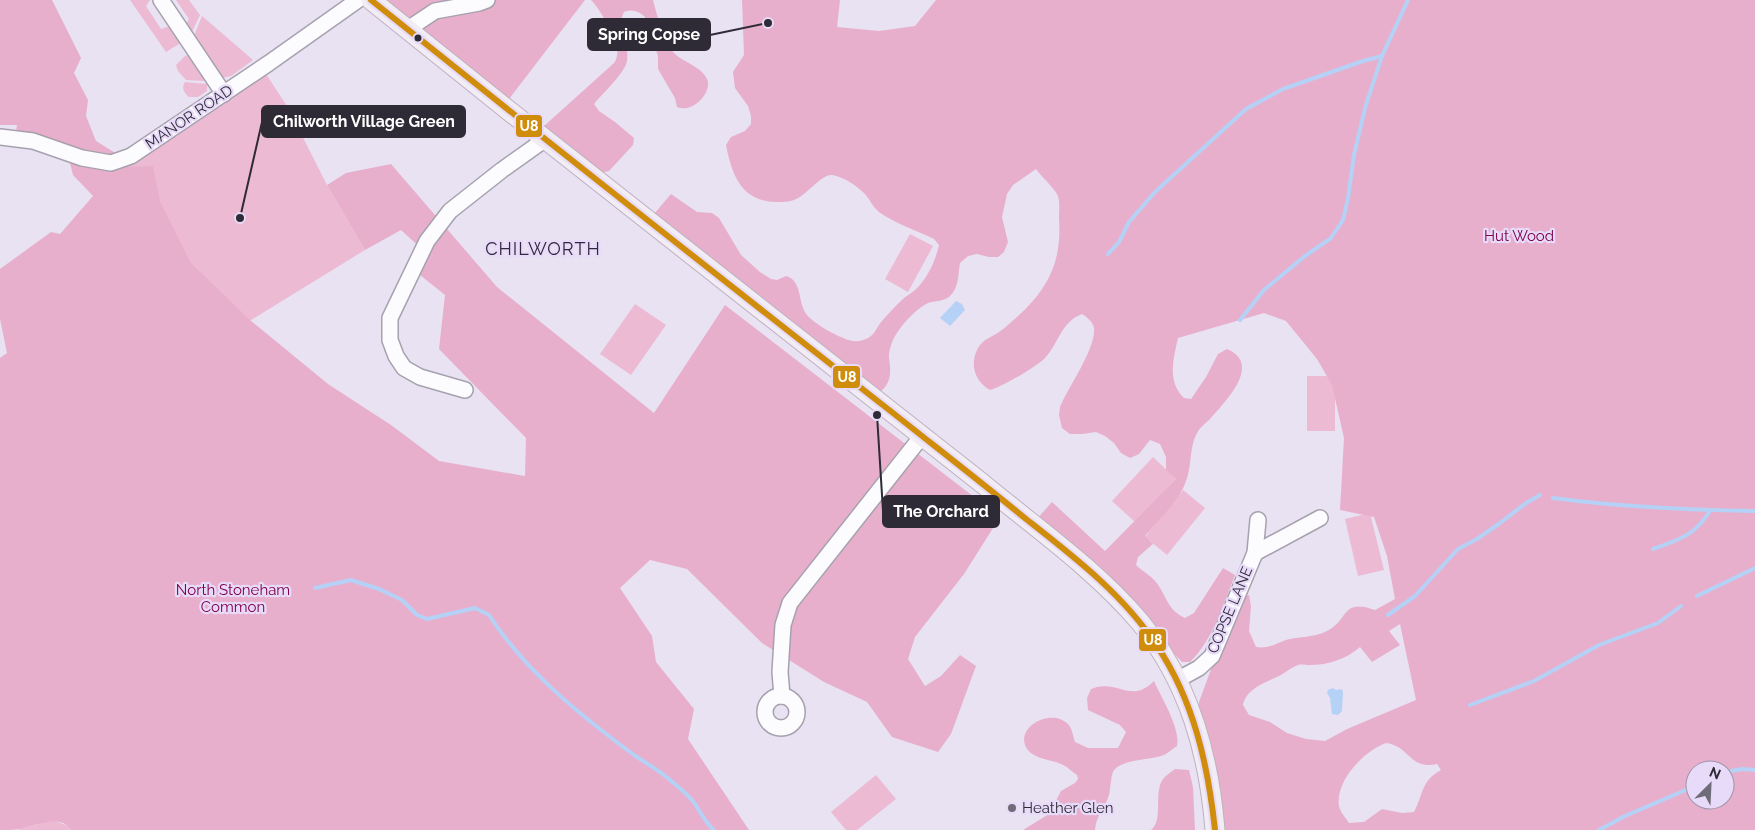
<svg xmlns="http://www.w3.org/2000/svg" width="1755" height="830" font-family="Raleway,sans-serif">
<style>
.green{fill:#edbad4}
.forest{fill:#e8afcc;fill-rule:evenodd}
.water{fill:#b6d1f6}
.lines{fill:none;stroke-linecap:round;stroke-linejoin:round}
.stream{stroke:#b6d1f6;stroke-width:4}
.minor-casing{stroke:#a6a1ae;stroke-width:18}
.major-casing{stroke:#bdb1c0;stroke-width:21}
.minor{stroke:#fcfbfd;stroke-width:15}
.major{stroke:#f2edf4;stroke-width:19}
.bus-1-casing{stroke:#e7dbf9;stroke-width:10}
.bus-1{stroke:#cf8d0b;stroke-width:6}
.bus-dot{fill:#2f2b36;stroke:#e7dbf9;stroke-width:2}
.poi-dot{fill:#706b78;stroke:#e7dbf9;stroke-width:2}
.labels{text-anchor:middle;stroke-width:4.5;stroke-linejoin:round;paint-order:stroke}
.street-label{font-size:15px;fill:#2f2b36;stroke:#e7dbf9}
.park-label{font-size:15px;fill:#800148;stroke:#e7dbf9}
.poi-label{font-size:15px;fill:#2f2b36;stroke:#e7dbf9;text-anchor:start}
.quarter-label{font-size:18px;letter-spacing:1px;fill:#31273e;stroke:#e7dbf9}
.leader{fill:none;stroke:#2f2b36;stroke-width:2}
.callout-dot{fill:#2f2b36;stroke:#e7dbf9;stroke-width:2}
.callout{fill:#2f2b36;stroke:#2f2b36;stroke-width:2}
.callout-label{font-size:16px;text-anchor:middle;font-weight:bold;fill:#fff}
.line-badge{stroke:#e7dbf9;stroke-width:2}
.badge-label{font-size:14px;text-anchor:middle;font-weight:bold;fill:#fff}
</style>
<rect width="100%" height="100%" fill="#e8e2f2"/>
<g class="green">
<path d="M 130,0 L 150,0 L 146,6 L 161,29 L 167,27 L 171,27 L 180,42 L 179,44 L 166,52 Z"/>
<path d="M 176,0 L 189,0 L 200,15 L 190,36 L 183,29 L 189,19 Z"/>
<path d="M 202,16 L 253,60 L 231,76 L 222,78 L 192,41 Z"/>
<path d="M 190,54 L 206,79 L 205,81 L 186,80 L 178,71 L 176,65 L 185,56 Z"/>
<path d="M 266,74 L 287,106 L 327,185 L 365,250 L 178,365 L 120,168 Z"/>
<path d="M 185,82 L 207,84 L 207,91 L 198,97 L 189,97 C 184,93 181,88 185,82 Z"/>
<path d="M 910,234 L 933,246 L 908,292 L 885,279 Z"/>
<path d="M 635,304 L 666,325 L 631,375 L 600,354 Z"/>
<rect x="1307" y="376" width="28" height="55"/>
<path d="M 1153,457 L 1176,479 L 1135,522 L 1112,501 Z"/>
<path d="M 1183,490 L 1205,508 L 1167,555 L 1145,537 Z"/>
<path d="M 1370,513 L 1384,570 L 1358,576 L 1345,519 Z"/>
<path d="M 876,775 L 896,799 L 857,830 L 846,830 L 831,812 Z"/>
<path d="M 52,820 L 69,826 L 71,830 L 17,830 Z"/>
</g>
<g class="forest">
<path d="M 0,0 L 52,0 L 81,58 L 74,73 L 88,100 L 86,116 L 96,141 L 117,154 C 83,156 48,141 16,132 L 17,125 L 0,125 Z"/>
<path d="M 384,0 L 585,0 L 509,99 Z"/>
<path d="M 591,0 L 653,0 C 658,17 662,40 674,53 C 684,63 701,66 707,79 C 713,92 693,114 677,107 L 675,98 L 658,69 L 658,56 L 645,17 C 639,11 632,9 624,12 C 615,29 630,44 627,61 C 625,73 602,94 594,104 L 599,111 L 615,122 L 634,138 L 633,145 L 609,171 L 600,173 L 543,127 L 614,63 C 617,59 618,53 617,47 C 616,38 599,7 591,0 Z"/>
<path d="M 742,0 L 840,0 L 837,27 L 879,31 L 915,26 L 936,0 L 1755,0 L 1755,830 L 1222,830 L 1221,789 L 1213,772 L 1199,713 L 1199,702 L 1217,653 L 1242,596 L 1249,595 L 1251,606 L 1249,631 L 1256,647 C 1268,649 1275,644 1286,640 C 1299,636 1314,638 1327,631 C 1349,620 1341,598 1375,610 L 1395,599 L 1387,556 L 1374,517 L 1340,510 L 1344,438 L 1332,385 L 1317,359 L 1286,321 L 1264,313 L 1178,338 C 1173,360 1167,381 1184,398 L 1191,399 L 1206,377 L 1218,354 L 1227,349 C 1263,364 1225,402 1210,419 C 1205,424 1200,427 1197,433 C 1189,447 1192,466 1186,481 C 1180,500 1158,521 1145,536 L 1153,544 L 1138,557 L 1136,565 C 1142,571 1150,575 1155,581 C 1167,595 1166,609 1185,618 L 1194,613 L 1223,568 L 1235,575 C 1223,605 1213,640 1190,662 L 1182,662 L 1154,633 L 1035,521 L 1052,502 L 1105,551 L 1176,479 L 1166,470 L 1166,457 L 1160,444 L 1150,440 L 1139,454 L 1130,458 L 1121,453 L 1114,443 L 1105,436 L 1096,432 L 1082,434 L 1070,434 L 1062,428 L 1059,415 L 1060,407 C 1068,387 1096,349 1094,328 C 1093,322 1087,317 1082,314 C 1061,322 1059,343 1045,358 C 1036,367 1002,387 990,390 C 975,382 969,364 978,348 C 983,339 992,337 999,332 C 1005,328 1011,322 1017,317 C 1048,289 1062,262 1059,219 C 1059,212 1060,202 1058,196 C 1055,189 1041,176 1036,169 L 1013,185 L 1007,194 L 1002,217 L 1008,242 L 1004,252 L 998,257 L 989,257 L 977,254 L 968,256 L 960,263 C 958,274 959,288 950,296 C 945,301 934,301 928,303 C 916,309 904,322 897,333 C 893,338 888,352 889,358 C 891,373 892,382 879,393 L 654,214 L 671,194 L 697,212 L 712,213 L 719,218 L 741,255 L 760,272 L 771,279 L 777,280 L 786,276 C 803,281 797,302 807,315 C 814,324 841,339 853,341 C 859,342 866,340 871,336 C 876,332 878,325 882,321 C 889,313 896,305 904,298 C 909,294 915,291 919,286 C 929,275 936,259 939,245 L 934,239 C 916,230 896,224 879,212 C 873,207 870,200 865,194 C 857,186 844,177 832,175 C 822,174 808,193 798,198 C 792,202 784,202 776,202 C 741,201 732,175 726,145 L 731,137 L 745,131 L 751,124 L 751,116 L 748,106 L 735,88 L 733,72 L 744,55 ZM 1400,624 L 1416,700 L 1347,729 L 1325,741 L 1306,739 L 1287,733 L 1270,722 L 1249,715 L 1243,705 C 1246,688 1267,682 1281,675 C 1286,672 1292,667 1298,665 C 1301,664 1306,665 1309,665 C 1329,665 1346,659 1360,647 L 1372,662 L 1400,645 L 1389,631 ZM 1386,743 C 1410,746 1409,770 1437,764 L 1441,770 C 1421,781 1424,793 1414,812 L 1402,813 L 1382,809 L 1364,822 L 1349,823 C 1346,818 1340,812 1339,806 C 1335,781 1364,751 1386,743 ZM 1695,770 L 1725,770 L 1725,800 L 1695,800 Z"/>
<path d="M 69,159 L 121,167 L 153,166 L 160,201 L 191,263 L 250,320 L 328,384 L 391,425 L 439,461 L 525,476 L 526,438 L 439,349 L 445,295 L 420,275 L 426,253 L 401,230 L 365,250 L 327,185 L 346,173 L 391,164 L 497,287 L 654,413 L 725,305 L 1000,517 L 964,574 L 915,637 L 908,659 L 925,686 L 941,676 L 960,655 L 976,666 L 951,734 L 938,752 L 892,737 L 867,702 L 824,682 L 762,643 L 687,569 L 650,560 L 620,588 L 652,636 L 656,662 L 694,709 L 688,739 L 749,830 L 71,830 C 61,813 34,826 20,829 C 13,830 6,830 0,830 L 0,358 L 7,353 L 0,319 L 0,269 L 51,232 L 60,234 L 93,196 L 73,175 Z"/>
<path d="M 1154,681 C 1161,697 1181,729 1177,746 C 1172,749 1168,753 1164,755 C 1152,760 1119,759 1113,772 C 1110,780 1111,790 1108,798 C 1103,811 1096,816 1095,830 L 1023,830 L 1049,814 L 1061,791 L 1075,783 L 1078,779 L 1077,775 C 1072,772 1067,766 1061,764 C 1050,759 1030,759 1025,745 C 1018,725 1052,708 1068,724 C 1072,728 1073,736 1075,742 L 1088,748 L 1118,748 L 1126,732 L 1120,725 L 1088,710 L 1087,698 L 1091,689 C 1118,678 1130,705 1154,681 Z"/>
<path d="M 1175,769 L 1189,770 L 1193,787 L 1195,830 L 1151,830 C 1164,820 1153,793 1163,779 C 1166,775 1171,772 1175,769 Z"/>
</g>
<g class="water">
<path d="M 956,301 L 962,304 L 965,310 L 950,326 L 940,318 Z"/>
<path d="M 1333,688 L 1336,690 L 1342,689 L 1343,692 L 1342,711 L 1338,715 L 1332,714 L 1330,698 L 1327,693 L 1328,690 Z"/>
</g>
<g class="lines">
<g class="stream">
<path d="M 1108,254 L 1119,242 L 1129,222 L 1155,192 L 1246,109 L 1283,89 L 1363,61 L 1382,56"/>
<path d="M 1240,320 L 1264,290 L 1305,256 L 1331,238 L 1343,220 L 1348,198 L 1354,155 L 1365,108 L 1382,56 L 1408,0"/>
<path d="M 1553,498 C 1620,507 1687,510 1755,511"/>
<path d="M 1653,549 C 1680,539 1693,537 1710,511"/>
<path d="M 315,588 L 351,580 L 379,589 L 402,600 L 417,615 L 427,619 L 475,608 L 489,615 C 526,672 580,715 634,755 C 646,763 658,770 669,779 C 676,785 685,792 691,799 C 700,809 704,822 714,830"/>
<path d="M 1697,596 L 1755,568"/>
<path d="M 1388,615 L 1415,596 L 1458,549 L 1477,539 L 1500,523 L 1526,503 L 1540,495"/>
<path d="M 1470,705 L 1534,681 L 1599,645 L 1658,623 L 1681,606"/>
<path d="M 1725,772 L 1743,769 L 1755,770"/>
<path d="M 1599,830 L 1625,816 L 1695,786"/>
</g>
<g class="minor-casing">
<g id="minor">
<path d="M 161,0 L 224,94"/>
<path d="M 408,29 L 435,11 L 479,3 L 487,0"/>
<path d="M 0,137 L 33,141 L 82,158 L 111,163 L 131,156 L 269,63 L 358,0"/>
<path d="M 465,390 L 420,377 L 404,368 L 396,356 L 390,340 L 390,318 L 427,241 L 450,211 L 502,170 L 540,143 L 546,141"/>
<path d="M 1255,553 L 1320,518"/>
<path d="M 1177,680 L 1199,668 L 1212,656 L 1255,553 L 1258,520"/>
<path d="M 782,696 L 780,672 L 783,625 L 790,603 L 922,436"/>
<circle cx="781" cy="712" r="16"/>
</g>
</g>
<g class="major-casing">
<path id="major" d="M 371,0 L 508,110 L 983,484 C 1036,528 1095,569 1140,622 C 1189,682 1209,754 1215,830"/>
</g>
<use href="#minor" class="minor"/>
<use href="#major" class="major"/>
<g class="bus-1-casing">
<path id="bus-1" d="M 371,0 C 544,139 718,276 893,413 C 937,448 982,483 1026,519 C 1073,556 1124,595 1157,646 C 1194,701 1208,765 1215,830"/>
</g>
<use href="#bus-1" class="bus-1"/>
</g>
<circle class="bus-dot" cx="418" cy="38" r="4.5"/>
<circle class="poi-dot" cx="1012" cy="808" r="5"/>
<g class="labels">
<g class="street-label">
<text transform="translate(189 117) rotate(-34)" y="5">MANOR ROAD</text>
<text transform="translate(1230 610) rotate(-67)" y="5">COPSE LANE</text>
</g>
<g class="park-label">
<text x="1519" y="241">Hut Wood</text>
<text x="233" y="595">North Stoneham<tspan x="233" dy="17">Common</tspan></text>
</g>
<g class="poi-label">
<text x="1022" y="813">Heather Glen</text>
</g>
<g class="quarter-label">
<text x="543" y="255">CHILWORTH</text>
</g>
</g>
<path class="leader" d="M768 23L710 35M240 218L262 122M877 415L883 511"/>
<g class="callout-dot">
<circle cx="768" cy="23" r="5"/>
<circle cx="240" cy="218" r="5"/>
<circle cx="877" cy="415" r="5"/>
</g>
<g class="callout">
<rect x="588" y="19" width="122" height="31" rx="5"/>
<rect x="262" y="106" width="203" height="31" rx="5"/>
<rect x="883" y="496" width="116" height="31" rx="5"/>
</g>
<g class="callout-label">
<text x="649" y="40">Spring Copse</text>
<text x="364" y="127">Chilworth Village Green</text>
<text x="941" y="517">The Orchard</text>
</g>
<g class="line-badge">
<rect x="515" y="114" width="28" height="24" rx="5" fill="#cf8d0b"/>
<rect x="832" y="365" width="29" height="24" rx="5" fill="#cf8d0b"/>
<rect x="1138" y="628" width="29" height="24" rx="5" fill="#cf8d0b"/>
</g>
<g class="badge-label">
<text x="529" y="131">U8</text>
<text x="847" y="382">U8</text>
<text x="1153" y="645">U8</text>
</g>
<g transform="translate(1710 785) rotate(24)"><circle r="24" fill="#e7dbf9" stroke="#9d95ab"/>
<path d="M0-4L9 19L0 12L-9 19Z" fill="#706b78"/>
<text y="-8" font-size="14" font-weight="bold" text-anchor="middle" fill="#2f2b36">N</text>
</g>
</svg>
